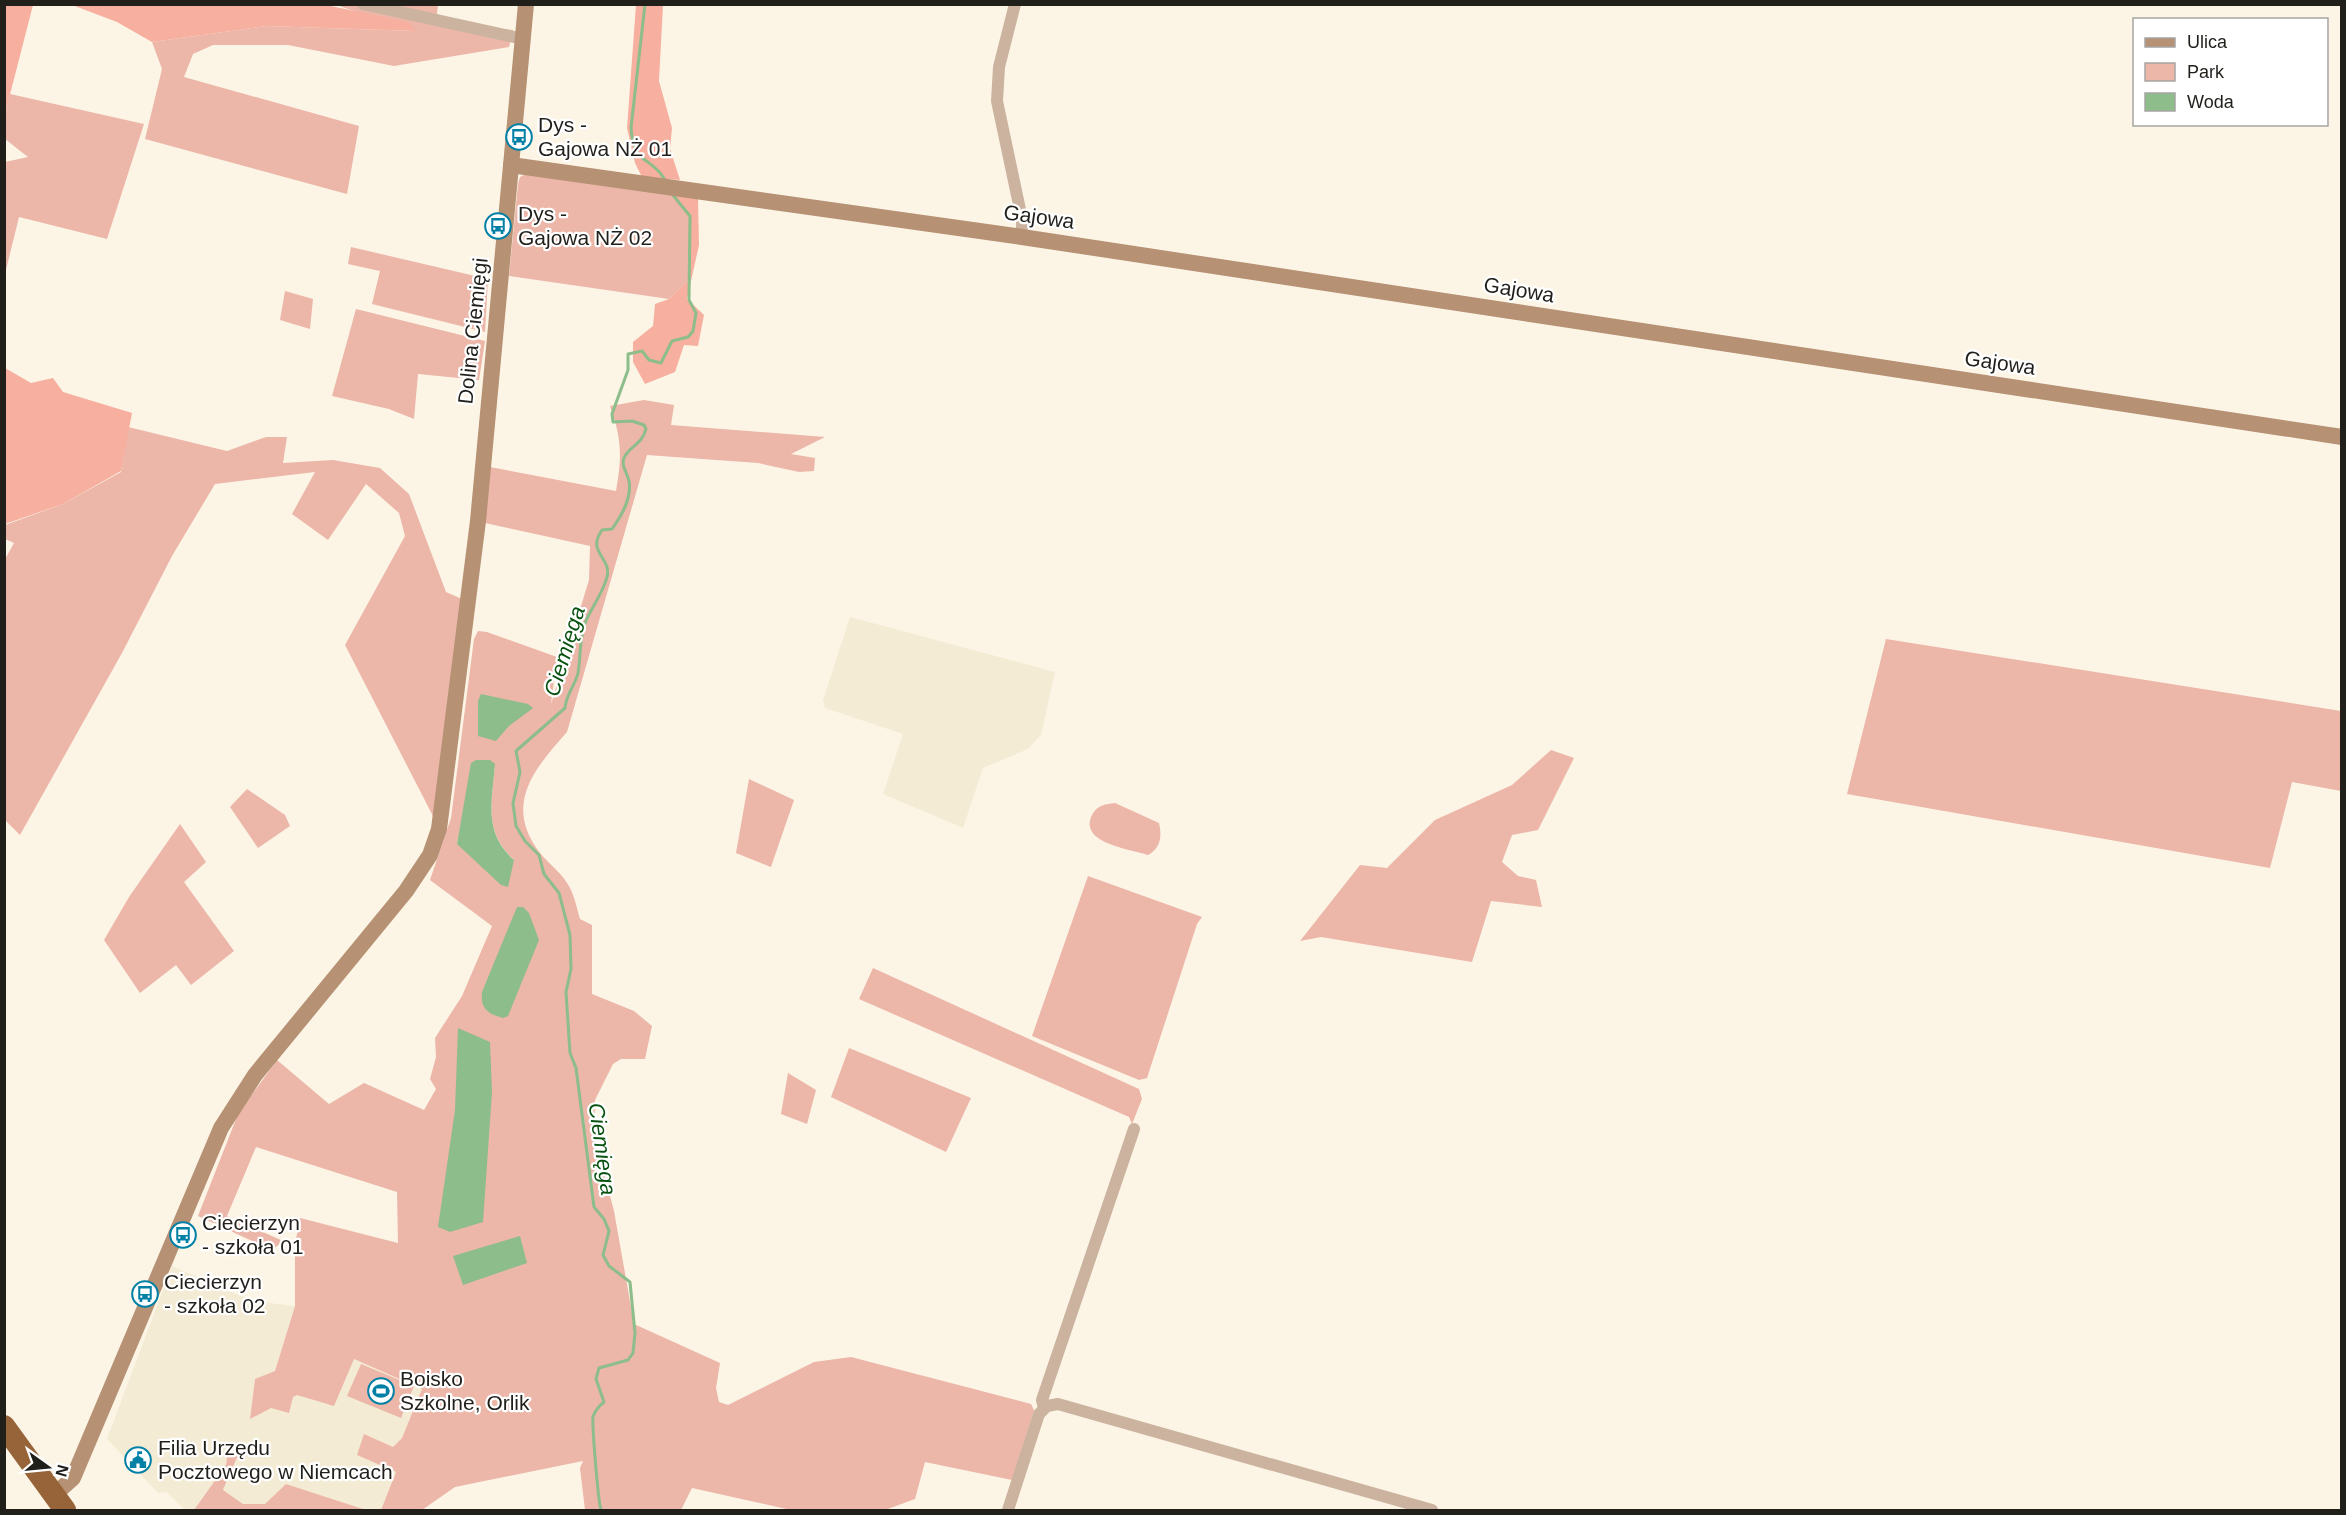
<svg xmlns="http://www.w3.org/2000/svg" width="2346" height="1515" font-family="Helvetica,sans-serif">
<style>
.built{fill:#f4ebd4}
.green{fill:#ecb6a9;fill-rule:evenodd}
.forest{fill:#f7af9f}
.water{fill:#8cbd8a}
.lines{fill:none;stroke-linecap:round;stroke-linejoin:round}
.stream{stroke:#8cbd8a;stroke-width:3}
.street{stroke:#cbb39f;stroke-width:12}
.secondary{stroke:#b69174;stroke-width:16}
.highway{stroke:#966438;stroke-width:22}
.labels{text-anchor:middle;stroke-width:4.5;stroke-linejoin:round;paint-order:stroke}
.poi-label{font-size:21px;fill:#211f1a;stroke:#fff;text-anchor:start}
.street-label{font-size:21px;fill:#211f1a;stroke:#fff}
.water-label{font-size:22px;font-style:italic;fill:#095210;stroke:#fff}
</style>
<rect width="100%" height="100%" fill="#fcf5e6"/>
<g class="built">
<path d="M 850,617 L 1055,672 L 1041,735 L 1028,749 L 983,768 L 963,828 L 883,794 L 903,734 L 825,708 L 823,700 Z"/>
<path d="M 172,1266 L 252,1301 L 295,1306 L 275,1371 L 255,1380 L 250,1419 L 354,1359 L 422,1389 L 402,1438 L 393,1447 L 358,1455 L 396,1472 L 381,1510 L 366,1510 L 286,1484 L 265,1504 L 243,1504 L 223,1490 L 238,1455 L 228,1450 L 226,1465 L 194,1510 L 185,1510 L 167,1492 L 158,1493 L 107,1439 Z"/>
</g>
<g class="green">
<path d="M 333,4 L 438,5 L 436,22 L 513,30 L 509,47 L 394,66 L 288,45 L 213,45 L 193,54 L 184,77 L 359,126 L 347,194 L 145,139 L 162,69 L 152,42 L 266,26 L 415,31 Z"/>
<path d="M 10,94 L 144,124 L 107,239 L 19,217 L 5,274 L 5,162 L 28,157 L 5,139 L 5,114 Z"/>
<path d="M 528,173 L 672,195 L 690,216 L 688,281 L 669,299 L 509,276 L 518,184 L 520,177 Z"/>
<path d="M 351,247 L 488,279 L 485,332 L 372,304 L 380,271 L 348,264 Z"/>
<path d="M 285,291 L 313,299 L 310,329 L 280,320 Z"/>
<path d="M 356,309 L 485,341 L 479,380 L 418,374 L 414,419 L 389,409 L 332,396 Z"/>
<path d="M 644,400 L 674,405 L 671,425 L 825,437 L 791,454 L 815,458 L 814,471 L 799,472 L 758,463 L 647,455 L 567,732 C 534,769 503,805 540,853 C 549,864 564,875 570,888 C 575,898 577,909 580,919 L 592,925 L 592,994 L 634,1011 L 652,1026 L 645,1059 L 621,1059 L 613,1064 L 595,1100 L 594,1135 L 614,1211 L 634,1324 L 720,1363 L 716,1388 L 719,1402 L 728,1405 L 814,1362 L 851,1357 L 1031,1404 L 1034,1410 L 1012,1480 L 925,1462 L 915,1499 L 885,1510 L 791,1510 L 692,1488 L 681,1510 L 585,1510 L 580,1468 L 583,1461 L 455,1487 L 422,1510 L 381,1510 L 396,1472 L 357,1455 L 364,1434 L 393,1447 L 402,1438 L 422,1389 L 354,1359 L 334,1406 L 297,1395 L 293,1397 L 289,1413 L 271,1408 L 250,1419 L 255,1379 L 275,1371 L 295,1306 L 295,1245 L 300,1218 L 398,1243 L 397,1192 L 256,1147 L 227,1216 L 283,1241 L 272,1250 L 198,1216 L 238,1114 L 277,1060 L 329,1104 L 364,1083 L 424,1110 L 436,1089 L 430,1079 L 436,1057 L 435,1038 L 462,996 L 492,926 L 430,880 L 451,818 L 474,639 L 478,631 L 487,632 L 557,657 L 551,704 L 589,580 L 590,546 L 485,523 L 490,467 L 616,491 C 622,457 622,439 610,406 ZM 495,764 C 492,802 483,832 514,860 L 510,872 L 457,844 L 463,813 Z"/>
<path d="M 128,427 L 227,451 L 266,437 L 287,437 L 283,463 L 333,460 L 380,468 L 409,494 L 446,592 L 462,599 L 435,820 L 345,645 L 405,536 L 399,513 L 366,484 L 328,540 L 292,514 L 315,472 L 215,484 L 172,556 L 122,653 L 20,835 L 5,820 L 4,561 L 14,543 L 5,539 L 5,525 L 63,504 L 121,472 Z"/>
<path d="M 1886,639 L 2341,711 L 2341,791 L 2292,782 L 2270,868 L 1847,794 Z"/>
<path d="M 1551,750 L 1574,758 L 1538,830 L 1512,835 L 1502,862 L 1518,876 L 1536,880 L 1542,907 L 1491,901 L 1472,962 L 1321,937 L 1300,941 L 1360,865 L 1387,868 L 1435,820 L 1512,785 Z"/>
<path d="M 749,779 L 794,800 L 771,867 L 736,853 Z"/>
<path d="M 247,789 L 285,815 L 290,826 L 258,848 L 230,807 Z"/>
<path d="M 1115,803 L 1159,823 C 1162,836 1161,848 1148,855 C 1130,849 1078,843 1092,815 C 1097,805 1106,804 1115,803 Z"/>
<path d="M 180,824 L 206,862 L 184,882 L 234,951 L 191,985 L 176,965 L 140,993 L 104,940 L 129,897 Z"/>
<path d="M 1088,876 L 1202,917 L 1197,924 L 1147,1078 L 1139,1080 L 1032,1036 Z"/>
<path d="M 873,968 L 1139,1089 L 1142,1099 L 1132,1124 L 1129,1117 L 859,999 Z"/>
<path d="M 849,1048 L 971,1098 L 946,1152 L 831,1097 Z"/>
<path d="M 788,1073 L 816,1090 L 807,1124 L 781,1114 Z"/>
<path d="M 361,1364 L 414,1386 L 401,1418 L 347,1396 Z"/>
<path d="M 228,1450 L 238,1455 L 223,1490 L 243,1504 L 265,1504 L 286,1484 L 366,1510 L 194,1510 L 226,1465 Z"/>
</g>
<g class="forest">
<path d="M 5,4 L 33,5 L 5,114 L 4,5 Z"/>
<path d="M 72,5 L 326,5 L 408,22 L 416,31 L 266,26 L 152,42 L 117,22 Z"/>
<path d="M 636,5 L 663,5 L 659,81 L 672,128 L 670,149 L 680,180 L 642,177 L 635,163 L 627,128 Z"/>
<path d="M 672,195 L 698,197 L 699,245 L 687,299 L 704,315 L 698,346 L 684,345 L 675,372 L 645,384 L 633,362 L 633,342 L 653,326 L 655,304 L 669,299 L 688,281 L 690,216 Z"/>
<path d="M 5,368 L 31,383 L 53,378 L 63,392 L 132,413 L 121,471 L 63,504 L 5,524 Z"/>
</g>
<g class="water">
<path d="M 481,694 L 528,704 L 533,708 L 509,726 L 496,741 L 478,736 L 478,701 Z"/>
<path d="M 476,760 L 490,760 L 495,764 C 492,802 483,833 514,860 L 508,887 L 501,885 L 457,844 L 471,763 Z"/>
<path d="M 517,907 L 523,907 L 529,913 L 539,940 L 508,1016 L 503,1018 C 488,1014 480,1009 482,992 Z"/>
<path d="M 458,1028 L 490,1042 L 492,1092 L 483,1222 L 450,1232 L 438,1227 L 455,1110 Z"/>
<path d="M 520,1236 L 527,1263 L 463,1285 L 453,1256 Z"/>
</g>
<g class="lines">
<g class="stream">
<path d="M 645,4 L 631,128 C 634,167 651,155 665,180"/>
<path d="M 601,1510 C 598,1501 592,1424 593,1417 C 595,1410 599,1406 604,1402 L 596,1379 L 599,1368 L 628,1360 L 633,1353 L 635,1333 L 630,1282 L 609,1266 L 603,1255 L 609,1231 L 604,1219 L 594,1207 L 576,1068 L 570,1053 L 566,992 L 571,969 L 570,935 L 559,893 L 544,874 L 539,855 L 525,841 L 516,826 L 513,803 L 520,772 L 516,751 L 565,708 C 566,694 575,686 578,673 C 581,656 579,640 585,623 C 591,608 603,593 607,577 C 612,557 586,553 602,530 L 612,529 C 622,515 632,498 629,481 C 627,472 621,467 624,458 C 629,446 642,445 646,429 L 644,425 L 632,421 L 613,422 L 612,414 L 628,370 L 628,354 L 642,351 L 649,360 L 661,363 L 672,341 L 688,337 L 693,331 L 696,313 L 689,300 L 690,216 L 672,194"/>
</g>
<g class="street">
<path d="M 363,4 L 523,39"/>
<path d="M 1015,4 L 999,67 L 997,101 L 1022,219 L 1022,237"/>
<path d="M 1044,1408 L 1042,1400 L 1134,1129"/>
<path d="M 1008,1510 L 1039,1414 L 1047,1406 L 1058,1404 L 1432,1510"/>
</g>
<g class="secondary">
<path d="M 511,165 L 1022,237 L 2342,437"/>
<path d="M 54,1495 L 73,1478 L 221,1128 L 255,1075 L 406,891 L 430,855 L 439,829 L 478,521 L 526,4"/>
</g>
<path class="highway" d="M 4,1426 L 65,1510"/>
</g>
<defs>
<g id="bus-ring" transform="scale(1.35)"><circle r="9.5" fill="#fff" stroke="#0080a5" stroke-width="1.5"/><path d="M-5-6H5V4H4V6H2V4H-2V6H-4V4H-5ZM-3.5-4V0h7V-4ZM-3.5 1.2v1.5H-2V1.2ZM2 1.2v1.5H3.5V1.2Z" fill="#0080a5"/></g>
<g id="stadium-ring" transform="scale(1.35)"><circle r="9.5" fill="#fff" stroke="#0080a5" stroke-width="1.5"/><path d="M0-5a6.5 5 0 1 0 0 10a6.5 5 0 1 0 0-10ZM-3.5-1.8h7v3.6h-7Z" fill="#0080a5"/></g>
<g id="civic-ring" transform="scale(1.35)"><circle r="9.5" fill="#fff" stroke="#0080a5" stroke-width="1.5"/><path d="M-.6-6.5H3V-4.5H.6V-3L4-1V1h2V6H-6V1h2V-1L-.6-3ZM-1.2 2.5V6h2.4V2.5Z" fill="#0080a5"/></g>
</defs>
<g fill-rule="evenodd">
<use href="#bus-ring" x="519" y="137"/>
<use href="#bus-ring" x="498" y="226"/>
<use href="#bus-ring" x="183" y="1235"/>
<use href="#bus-ring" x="145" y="1294"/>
<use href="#stadium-ring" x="381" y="1391"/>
<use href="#civic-ring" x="138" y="1460"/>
</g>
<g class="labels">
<g class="poi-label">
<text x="538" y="132">Dys -<tspan x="538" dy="24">Gajowa NŻ 01</tspan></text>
<text x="518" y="221">Dys -<tspan x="518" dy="24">Gajowa NŻ 02</tspan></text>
<text x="202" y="1230">Ciecierzyn<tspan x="202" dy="24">- szkoła 01</tspan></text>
<text x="164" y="1289">Ciecierzyn<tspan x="164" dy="24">- szkoła 02</tspan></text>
<text x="400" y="1386">Boisko<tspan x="400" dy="24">Szkolne, Orlik</tspan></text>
<text x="158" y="1455">Filia Urzędu<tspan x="158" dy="24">Pocztowego w Niemcach</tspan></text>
</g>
<g class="street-label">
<text transform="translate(1039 217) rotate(8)" y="7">Gajowa</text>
<text transform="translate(1519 290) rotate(9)" y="7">Gajowa</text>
<text transform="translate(473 331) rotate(-84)" y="7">Dolina Ciemięgi</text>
<text transform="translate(2000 363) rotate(8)" y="7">Gajowa</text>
</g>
<g class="water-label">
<text transform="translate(564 651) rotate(-73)" y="8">Ciemięga</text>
<text transform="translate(603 1149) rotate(82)" y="8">Ciemięga</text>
</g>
</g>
<rect width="2346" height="1515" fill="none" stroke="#211f1a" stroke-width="12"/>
<rect x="2133" y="18" width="195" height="108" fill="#ffffff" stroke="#a6a5a3" stroke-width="1.5"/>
<rect x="2145" y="38" width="30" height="9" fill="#b69174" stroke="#a6a5a3" stroke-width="1.5"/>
<text x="2187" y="48" font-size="18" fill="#211f1a">Ulica</text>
<rect x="2145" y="63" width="30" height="18" fill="#ecb6a9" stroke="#a6a5a3" stroke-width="1.5"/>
<text x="2187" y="78" font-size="18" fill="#211f1a">Park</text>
<rect x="2145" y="93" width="30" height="18" fill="#8cbd8a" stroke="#a6a5a3" stroke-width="1.5"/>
<text x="2187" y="108" font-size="18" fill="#211f1a">Woda</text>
<g transform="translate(48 1467) rotate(105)" stroke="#ffffff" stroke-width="4.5" paint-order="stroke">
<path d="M0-4.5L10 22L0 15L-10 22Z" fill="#211f1a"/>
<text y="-9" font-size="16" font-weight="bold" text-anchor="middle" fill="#211f1a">N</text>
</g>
</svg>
